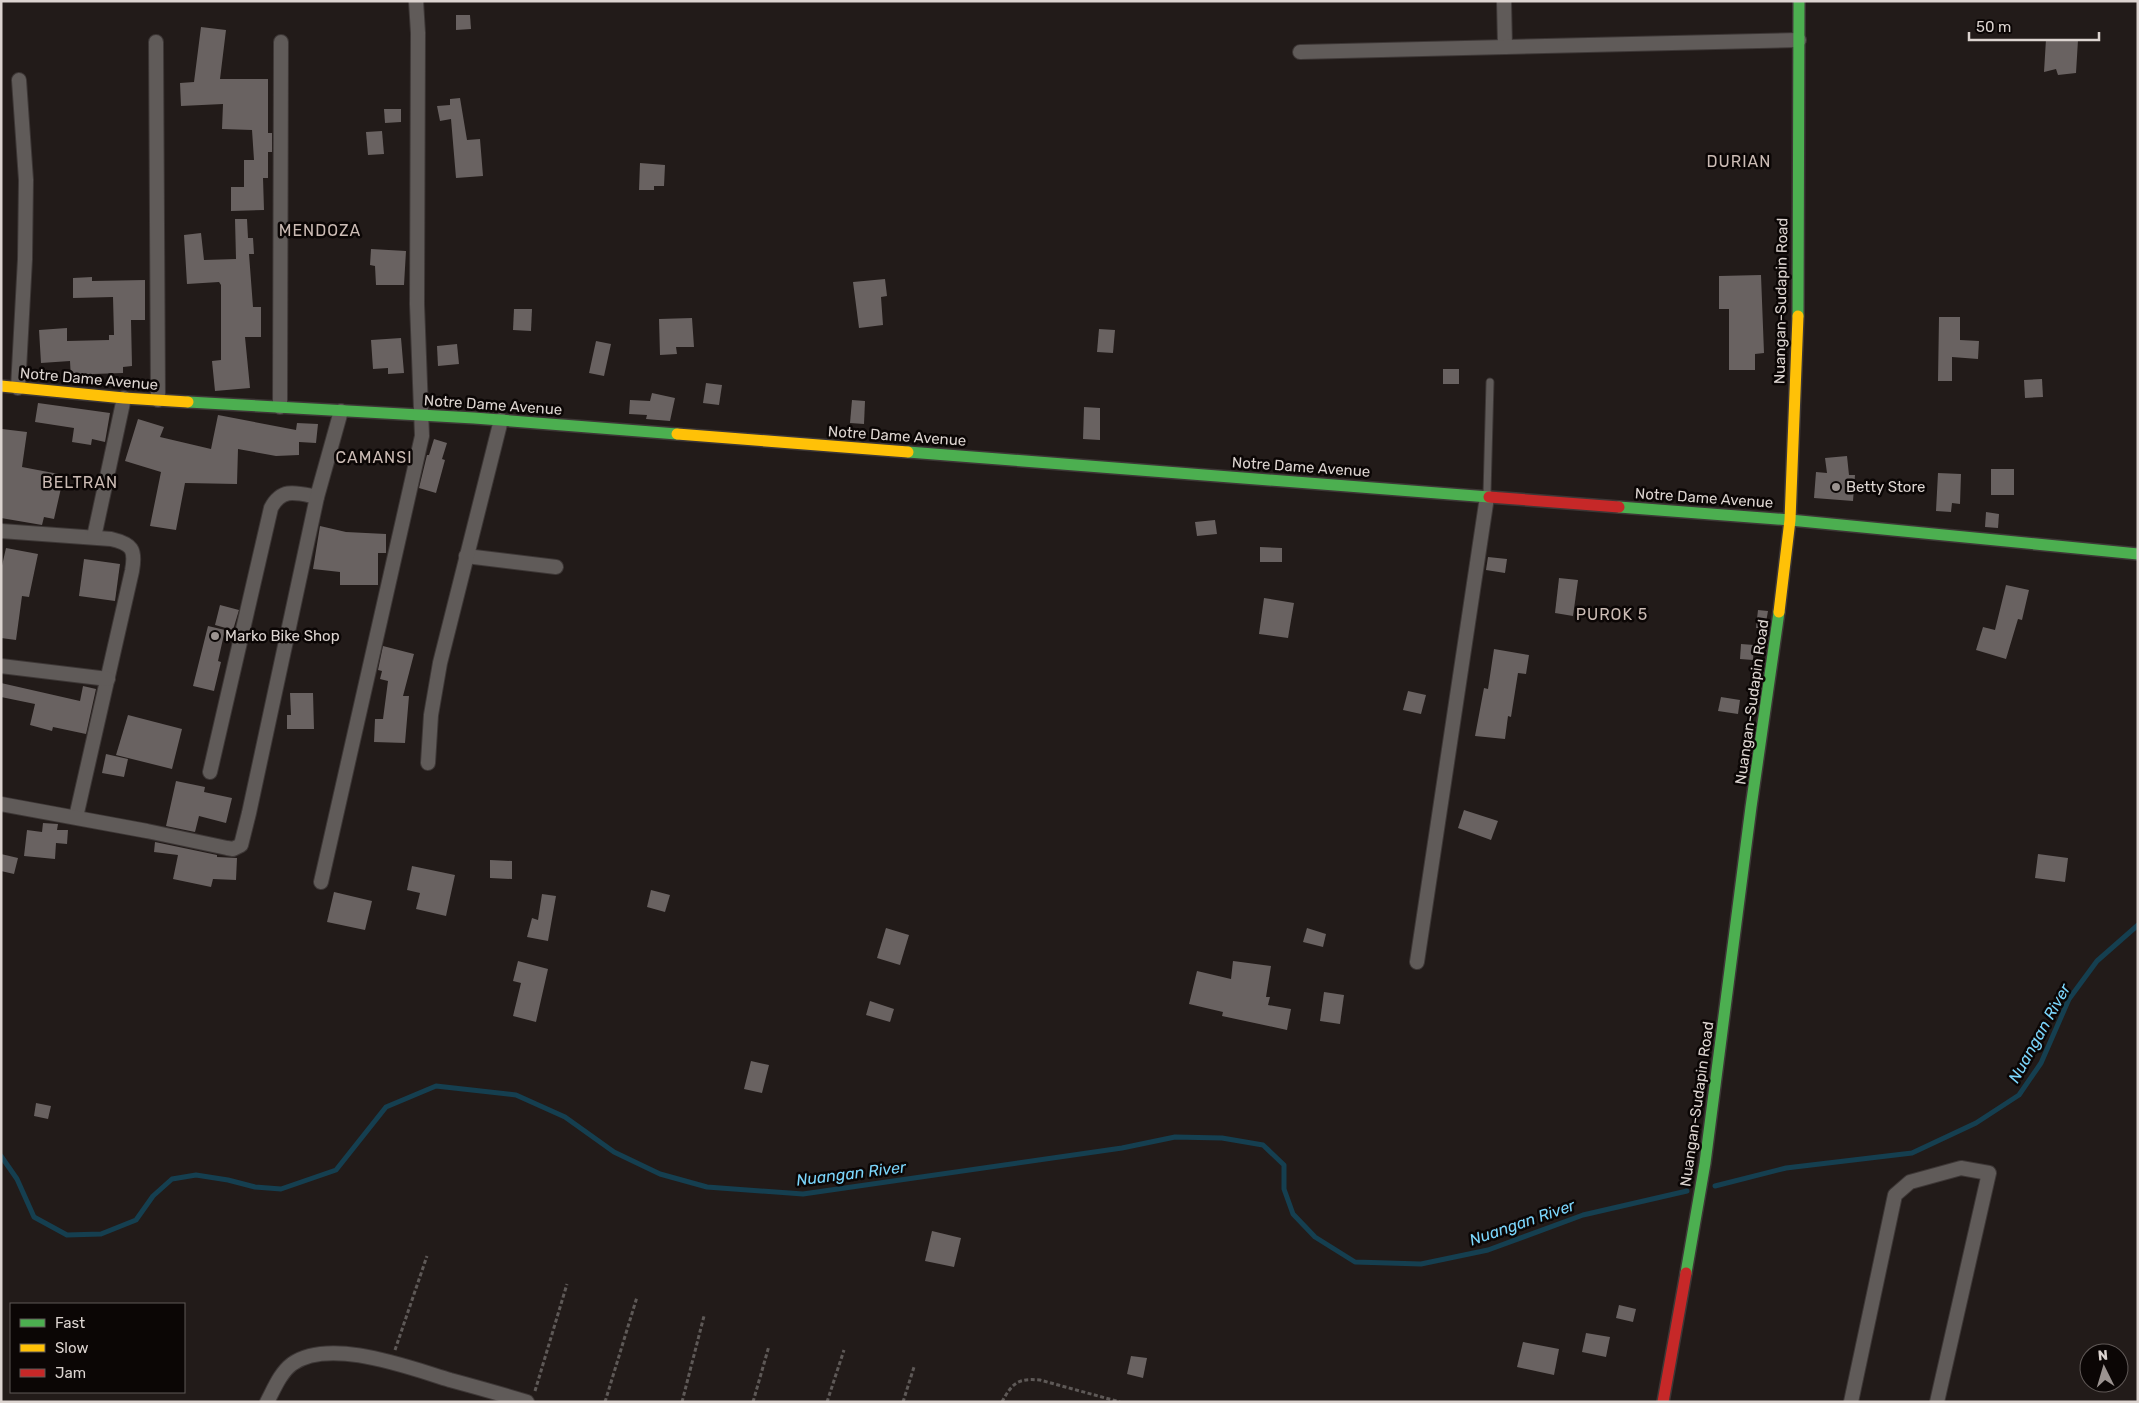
<svg xmlns="http://www.w3.org/2000/svg" width="2139" height="1403" font-family="Rubik,sans-serif">
<style>
.lines{fill:none;stroke-linecap:round;stroke-linejoin:round}
.stream{stroke:#153f50;stroke-width:5}
.building{fill:#696261}
.lane-casing{stroke:#3d3736;stroke-width:9}
.street-casing{stroke:#3d3736;stroke-width:16}
.fast-casing{stroke:#3d3736;stroke-width:14}
.slow-casing{stroke:#3d3736;stroke-width:14}
.jam-casing{stroke:#3d3736;stroke-width:14}
.path{stroke:#5e5957;stroke-width:3;stroke-dasharray:4 2.5;stroke-linecap:butt}
.lane{stroke:#605b59;stroke-width:7}
.street{stroke:#605b59;stroke-width:14}
.fast{stroke:#4caf50;stroke-width:11}
.slow{stroke:#ffc107;stroke-width:11}
.jam{stroke:#c62828;stroke-width:11}
.poi-dot{fill:#9b9390;stroke:#0b0605;stroke-width:2}
.labels{text-anchor:middle;stroke-width:5;stroke-linejoin:round;paint-order:stroke}
.street-label{font-size:15px;fill:#dcd4d0;stroke:#0b0605}
.poi-label{font-size:15px;fill:#dcd4d0;stroke:#0b0605;text-anchor:start}
.neighbourhood-label{font-size:16px;letter-spacing:1px;fill:#cbbbb4;stroke:#0b0605}
.water-label{font-size:16px;font-style:italic;fill:#7bd5fb;stroke:#0b0605}
</style>
<rect width="100%" height="100%" fill="#221b19"/>
<g class="lines">
<g class="stream">
<path d="M 1,1156 L 17,1179 L 34,1217 L 67,1235 L 101,1234 L 136,1220 L 153,1196 L 172,1179 L 196,1175 L 228,1180 L 255,1187 L 281,1189 L 336,1170 L 386,1107 L 436,1086 L 516,1095 L 565,1117 L 614,1152 L 660,1174 L 707,1187 L 803,1194 L 1122,1148 L 1175,1137 L 1222,1138 L 1263,1145 L 1284,1165 L 1284,1189 L 1293,1214 L 1315,1237 L 1355,1262 L 1421,1264 L 1488,1250 L 1583,1215 L 1687,1191"/>
<path d="M 1715,1186 L 1786,1168 L 1912,1153 L 1976,1123 L 2019,1095 L 2041,1063 L 2069,999 L 2097,961 L 2138,925"/>
</g>
</g>
<g class="building">
<path d="M 456,15 L 470,15 L 471,29 L 456,30 Z"/>
<path d="M 201,27 L 226,30 L 220,79 L 268,79 L 268,133 L 272,133 L 272,152 L 268,152 L 268,178 L 263,178 L 264,210 L 231,211 L 231,187 L 244,187 L 244,160 L 254,160 L 252,130 L 222,129 L 223,104 L 181,106 L 180,83 L 194,82 Z"/>
<path d="M 2046,39 L 2078,40 L 2076,73 L 2058,75 L 2056,69 L 2044,72 Z"/>
<path d="M 460,98 L 467,140 L 480,139 L 483,176 L 456,178 L 451,119 L 440,121 L 437,106 L 450,105 L 450,99 Z"/>
<path d="M 384,109 L 401,109 L 401,122 L 385,123 Z"/>
<path d="M 382,131 L 384,154 L 368,155 L 366,132 Z"/>
<path d="M 640,163 L 665,165 L 664,186 L 654,186 L 654,190 L 639,190 Z"/>
<path d="M 235,219 L 247,219 L 248,238 L 253,238 L 254,254 L 249,254 L 253,307 L 261,307 L 261,337 L 245,337 L 250,388 L 215,391 L 212,361 L 221,360 L 221,285 L 219,282 L 187,284 L 184,235 L 201,233 L 204,260 L 236,259 Z"/>
<path d="M 371,249 L 406,251 L 404,285 L 376,285 L 375,266 L 370,265 Z"/>
<path d="M 1761,275 L 1764,353 L 1755,354 L 1755,370 L 1729,370 L 1729,309 L 1719,309 L 1719,276 Z"/>
<path d="M 92,277 L 92,281 L 145,280 L 145,320 L 131,320 L 132,366 L 123,367 L 123,373 L 93,374 L 93,380 L 71,380 L 70,361 L 41,363 L 39,330 L 67,328 L 67,341 L 109,340 L 109,335 L 114,335 L 113,297 L 73,298 L 73,278 Z"/>
<path d="M 885,279 L 887,296 L 881,297 L 883,325 L 859,328 L 853,282 Z"/>
<path d="M 514,309 L 532,309 L 531,331 L 513,330 Z"/>
<path d="M 1939,317 L 1960,317 L 1960,340 L 1979,341 L 1978,359 L 1952,357 L 1952,381 L 1938,381 Z"/>
<path d="M 692,318 L 694,347 L 676,347 L 677,354 L 660,355 L 659,319 Z"/>
<path d="M 1099,329 L 1115,330 L 1113,353 L 1097,352 Z"/>
<path d="M 401,338 L 404,373 L 388,374 L 388,368 L 373,369 L 371,340 Z"/>
<path d="M 596,341 L 611,344 L 604,376 L 589,373 Z"/>
<path d="M 457,344 L 459,364 L 438,366 L 437,346 Z"/>
<rect x="1443" y="369" width="16" height="15"/>
<path d="M 2042,379 L 2043,397 L 2025,398 L 2024,380 Z"/>
<path d="M 706,383 L 722,385 L 719,405 L 703,403 Z"/>
<path d="M 652,393 L 675,398 L 670,421 L 646,419 L 647,415 L 629,414 L 630,400 L 650,401 Z"/>
<path d="M 852,400 L 865,401 L 864,424 L 850,423 Z"/>
<path d="M 38,403 L 110,413 L 105,442 L 92,439 L 91,445 L 72,442 L 74,428 L 35,422 Z"/>
<path d="M 1084,407 L 1100,408 L 1100,440 L 1083,439 Z"/>
<path d="M 218,415 L 296,430 L 297,423 L 318,424 L 316,443 L 299,442 L 299,455 L 276,456 L 238,449 L 237,484 L 185,483 L 176,530 L 150,526 L 161,472 L 125,461 L 138,419 L 164,427 L 160,437 L 211,449 Z"/>
<path d="M 2,429 L 27,432 L 22,467 L 64,475 L 54,519 L 44,517 L 42,525 L 1,518 Z"/>
<path d="M 434,439 L 447,443 L 442,459 L 445,460 L 436,493 L 419,488 L 427,455 L 429,455 Z"/>
<path d="M 1847,456 L 1849,475 L 1855,475 L 1853,501 L 1814,498 L 1816,472 L 1827,473 L 1825,458 Z"/>
<rect x="1991" y="469" width="23" height="26"/>
<path d="M 1938,473 L 1961,474 L 1960,504 L 1952,503 L 1951,512 L 1936,511 Z"/>
<path d="M 1986,512 L 1999,514 L 1998,528 L 1985,527 Z"/>
<path d="M 1215,520 L 1217,534 L 1197,536 L 1195,522 Z"/>
<path d="M 320,526 L 346,532 L 386,534 L 386,553 L 378,553 L 378,585 L 340,585 L 340,572 L 313,569 Z"/>
<path d="M 1260,547 L 1282,548 L 1282,562 L 1260,562 Z"/>
<path d="M 6,548 L 38,554 L 29,597 L 22,596 L 16,640 L 1,638 L 1,570 Z"/>
<path d="M 1488,557 L 1507,559 L 1505,573 L 1486,570 Z"/>
<path d="M 84,559 L 120,564 L 115,601 L 79,596 Z"/>
<path d="M 1559,578 L 1578,580 L 1573,616 L 1555,613 Z"/>
<path d="M 2006,585 L 2029,590 L 2022,620 L 2018,619 L 2006,659 L 1976,650 L 1983,627 L 1995,630 Z"/>
<path d="M 1264,598 L 1294,603 L 1288,638 L 1259,634 Z"/>
<path d="M 220,605 L 239,610 L 233,630 L 215,625 Z"/>
<path d="M 1758,610 L 1768,611 L 1765,628 L 1756,628 Z"/>
<path d="M 208,626 L 225,630 L 218,661 L 221,662 L 214,691 L 193,686 Z"/>
<path d="M 1741,644 L 1754,645 L 1753,660 L 1740,659 Z"/>
<path d="M 383,646 L 414,654 L 403,696 L 409,696 L 405,743 L 374,742 L 375,719 L 383,719 L 388,681 L 380,679 L 382,671 L 378,670 Z"/>
<path d="M 1494,649 L 1529,655 L 1526,674 L 1518,673 L 1511,717 L 1508,716 L 1505,739 L 1475,736 L 1484,688 L 1488,689 Z"/>
<path d="M 1,683 L 80,701 L 83,686 L 96,689 L 86,734 L 53,727 L 52,731 L 30,725 L 35,704 L 1,697 Z"/>
<path d="M 1408,691 L 1426,695 L 1421,714 L 1403,710 Z"/>
<path d="M 290,693 L 313,693 L 314,729 L 287,729 L 287,715 L 291,715 Z"/>
<path d="M 1721,697 L 1740,700 L 1738,714 L 1718,711 Z"/>
<path d="M 128,715 L 182,729 L 172,769 L 116,755 Z"/>
<path d="M 106,754 L 128,759 L 124,777 L 102,773 Z"/>
<path d="M 176,781 L 205,787 L 204,792 L 232,798 L 226,823 L 199,816 L 195,832 L 166,826 Z"/>
<path d="M 1464,810 L 1498,821 L 1491,840 L 1458,828 Z"/>
<path d="M 43,823 L 58,824 L 57,830 L 68,830 L 67,844 L 56,843 L 55,859 L 24,856 L 27,830 L 42,832 Z"/>
<path d="M 155,842 L 217,855 L 217,857 L 237,858 L 236,880 L 213,879 L 211,887 L 173,879 L 178,855 L 154,852 Z"/>
<path d="M 1,854 L 18,858 L 14,874 L 1,871 Z"/>
<path d="M 2038,854 L 2068,858 L 2065,882 L 2035,878 Z"/>
<path d="M 490,860 L 512,861 L 512,879 L 490,878 Z"/>
<path d="M 412,866 L 455,875 L 446,916 L 416,909 L 420,893 L 407,890 Z"/>
<path d="M 651,890 L 670,895 L 665,912 L 647,907 Z"/>
<path d="M 334,892 L 372,901 L 365,930 L 327,922 Z"/>
<path d="M 542,894 L 556,896 L 548,941 L 527,937 L 532,918 L 538,920 Z"/>
<path d="M 886,928 L 909,935 L 900,965 L 877,958 Z"/>
<path d="M 1307,928 L 1326,934 L 1323,947 L 1303,942 Z"/>
<path d="M 518,961 L 548,969 L 536,1022 L 513,1016 L 521,983 L 513,981 Z"/>
<path d="M 1233,961 L 1271,966 L 1266,997 L 1270,997 L 1268,1005 L 1291,1009 L 1287,1030 L 1222,1016 L 1223,1012 L 1189,1004 L 1197,971 L 1231,979 Z"/>
<path d="M 1324,992 L 1344,995 L 1340,1024 L 1320,1021 Z"/>
<path d="M 870,1001 L 894,1009 L 890,1022 L 866,1015 Z"/>
<path d="M 751,1061 L 769,1065 L 762,1093 L 744,1089 Z"/>
<path d="M 36,1103 L 51,1106 L 48,1119 L 34,1116 Z"/>
<path d="M 932,1231 L 961,1238 L 954,1267 L 925,1261 Z"/>
<path d="M 1619,1305 L 1636,1309 L 1633,1322 L 1616,1318 Z"/>
<path d="M 1586,1333 L 1610,1337 L 1606,1357 L 1582,1352 Z"/>
<path d="M 1523,1342 L 1559,1349 L 1554,1375 L 1517,1367 Z"/>
<path d="M 1131,1356 L 1147,1358 L 1143,1378 L 1127,1374 Z"/>
</g>
<g class="lines">
<g class="lane-casing">
<path id="lane" d="M 1487,494 L 1490,382"/>
</g>
<g class="street-casing">
<g id="street">
<path d="M 1504,1 L 1505,47"/>
<path d="M 156,42 L 158,400"/>
<path d="M 1300,52 L 1799,40"/>
<path d="M 18,388 L 25,259 L 26,180 L 19,80"/>
<path d="M 280,407 L 281,42"/>
<path d="M 1,531 L 111,539 C 132,544 136,549 132,571 L 76,817"/>
<path d="M 94,537 L 124,398"/>
<path d="M 466,556 L 556,567"/>
<path d="M 1,666 L 108,679"/>
<path d="M 428,763 L 431,715 L 440,663 L 501,420"/>
<path d="M 210,772 L 271,508 C 282,487 297,493 317,497"/>
<path d="M 1,804 L 147,831 L 227,848 L 233,849 L 241,845 L 249,813 L 317,497 L 341,411"/>
<path d="M 321,882 L 422,436 L 417,304 L 418,33 L 416,1"/>
<path d="M 1417,962 L 1487,497"/>
<path d="M 267,1402 C 274,1389 280,1373 292,1364 C 330,1337 410,1368 450,1380 C 476,1387 501,1394 527,1402"/>
<path d="M 1851,1402 L 1895,1195 L 1910,1182 L 1961,1168 L 1989,1173 L 1937,1402"/>
</g>
</g>
<g class="fast-casing">
<g id="fast">
<path d="M 1798,316 L 1799,1"/>
<path d="M 188,402 L 474,418 L 677,434"/>
<path d="M 908,452 L 1489,497"/>
<path d="M 1619,507 L 1790,520 L 2138,554"/>
<path d="M 1686,1273 L 1705,1163 L 1751,807 L 1779,612"/>
</g>
</g>
<g class="slow-casing">
<g id="slow">
<path d="M 1,386 L 124,398 L 188,402"/>
<path d="M 677,434 L 908,452"/>
<path d="M 1779,612 L 1790,520 L 1798,316"/>
</g>
</g>
<g class="jam-casing">
<g id="jam">
<path d="M 1489,497 L 1619,507"/>
<path d="M 1663,1402 L 1686,1273"/>
</g>
</g>
<g class="path">
<path d="M 395,1350 L 427,1256"/>
<path d="M 535,1391 L 567,1284"/>
<path d="M 605,1402 L 637,1297"/>
<path d="M 682,1402 L 704,1316"/>
<path d="M 753,1402 L 769,1346"/>
<path d="M 827,1402 L 844,1350"/>
<path d="M 903,1402 L 914,1367"/>
<path d="M 1002,1402 C 1012,1383 1018,1378 1040,1380 L 1120,1402"/>
</g>
<use href="#lane" class="lane"/>
<use href="#street" class="street"/>
<use href="#fast" class="fast"/>
<use href="#slow" class="slow"/>
<use href="#jam" class="jam"/>
</g>
<g class="poi-dot">
<circle cx="1836" cy="487" r="5"/>
<circle cx="215" cy="636" r="5"/>
</g>
<g class="labels">
<g class="street-label">
<text transform="translate(1781 301) rotate(-89)" y="5">Nuangan-Sudapin Road</text>
<text transform="translate(89 379) rotate(5)" y="5">Notre Dame Avenue</text>
<text transform="translate(493 405) rotate(4)" y="5">Notre Dame Avenue</text>
<text transform="translate(897 436) rotate(4)" y="5">Notre Dame Avenue</text>
<text transform="translate(1301 467) rotate(4)" y="5">Notre Dame Avenue</text>
<text transform="translate(1704 498) rotate(4)" y="5">Notre Dame Avenue</text>
<text transform="translate(1752 702) rotate(-82)" y="5">Nuangan-Sudapin Road</text>
<text transform="translate(1697 1104) rotate(-82)" y="5">Nuangan-Sudapin Road</text>
</g>
<g class="poi-label">
<text x="1846" y="492">Betty Store</text>
<text x="225" y="641">Marko Bike Shop</text>
</g>
<g class="neighbourhood-label">
<text x="1739" y="167">DURIAN</text>
<text x="320" y="236">MENDOZA</text>
<text x="374" y="463">CAMANSI</text>
<text x="80" y="488">BELTRAN</text>
<text x="1612" y="620">PUROK 5</text>
</g>
<g class="water-label">
<text transform="translate(2039 1033) rotate(-61)" y="6">Nuangan River</text>
<text transform="translate(851 1173) rotate(-7)" y="6">Nuangan River</text>
<text transform="translate(1522 1222) rotate(-19)" y="6">Nuangan River</text>
</g>
</g>
<rect width="2139" height="1403" fill="none" stroke="#dcd4d0" stroke-width="5"/>
<rect x="10" y="1303" width="175" height="90" fill="#0b0605" stroke="#5f5856"/>
<rect x="20" y="1319" width="25" height="8" fill="#4caf50" stroke="#5f5856"/>
<text x="55" y="1328" font-size="15" fill="#dcd4d0">Fast</text>
<rect x="20" y="1344" width="25" height="8" fill="#ffc107" stroke="#5f5856"/>
<text x="55" y="1353" font-size="15" fill="#dcd4d0">Slow</text>
<rect x="20" y="1369" width="25" height="8" fill="#c62828" stroke="#5f5856"/>
<text x="55" y="1378" font-size="15" fill="#dcd4d0">Jam</text>
<g transform="translate(2104 1368) rotate(355)"><circle r="24" fill="#0b0605" stroke="#5f5856"/>
<path d="M0-4L9 19L0 12L-9 19Z" fill="#9b9390"/>
<text y="-8" font-size="14" font-weight="bold" text-anchor="middle" fill="#dcd4d0">N</text>
</g>
<path d="M1969 32v8h130v-8" fill="none" stroke="#dcd4d0" stroke-width="2.5"/>
<text x="1976" y="32" font-size="15" fill="#dcd4d0" stroke="#0b0605" stroke-width="4" paint-order="stroke">50 m</text>
</svg>
